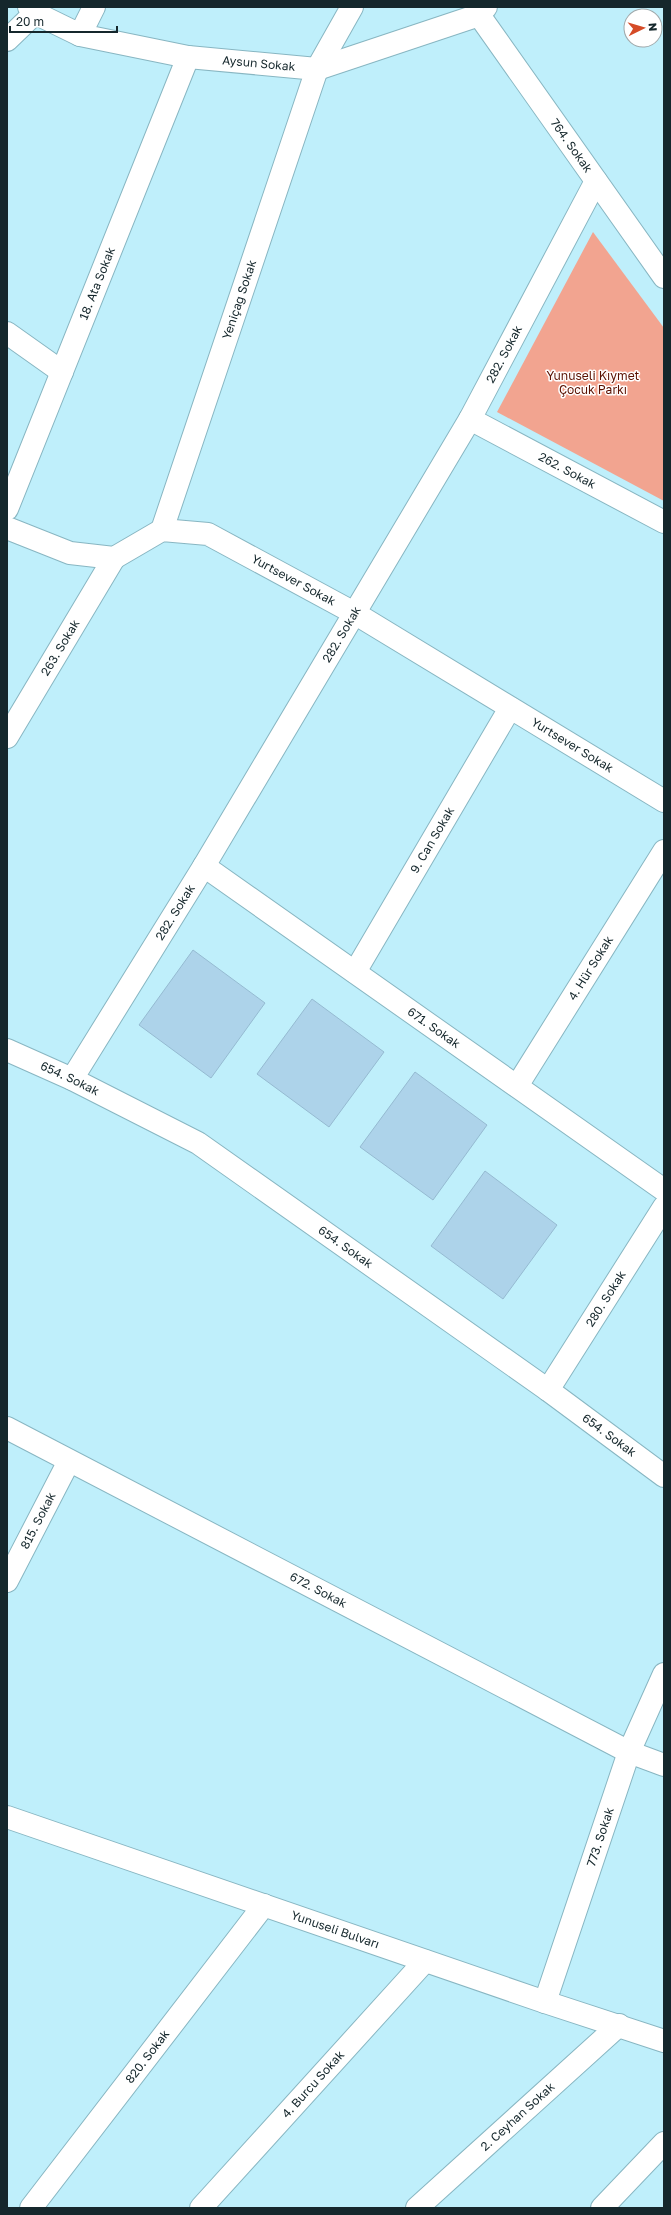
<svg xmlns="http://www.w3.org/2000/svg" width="671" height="2215" font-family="'Golos Text',sans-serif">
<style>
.green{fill:#f2a490}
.building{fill:#add3ea;stroke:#95bad1}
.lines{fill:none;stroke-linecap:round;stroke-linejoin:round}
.street-casing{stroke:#88b6c2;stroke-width:24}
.secondary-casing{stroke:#88b6c2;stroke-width:24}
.street{stroke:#fff;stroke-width:22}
.secondary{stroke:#fff;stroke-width:22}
.labels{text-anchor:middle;stroke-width:3;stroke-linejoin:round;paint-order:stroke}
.street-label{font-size:12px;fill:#15272c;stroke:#fff}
.park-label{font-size:12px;fill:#5a1000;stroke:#fff}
</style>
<rect width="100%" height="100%" fill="#bfeffb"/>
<path class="green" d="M 593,232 L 664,328 L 664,501 L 497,412 Z"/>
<g class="building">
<path d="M 193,950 L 265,1003 L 211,1078 L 139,1025 Z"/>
<path d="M 312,999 L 384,1052 L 329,1127 L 257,1074 Z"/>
<path d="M 415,1072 L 487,1125 L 433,1200 L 360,1147 Z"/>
<path d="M 485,1171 L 557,1225 L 503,1299 L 431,1246 Z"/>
</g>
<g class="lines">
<g class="street-casing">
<g id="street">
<path id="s1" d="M 29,7 L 35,13 L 80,35 L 188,57 L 317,69 L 479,15 L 486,7"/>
<path id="s2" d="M 479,15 L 664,277"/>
<path d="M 80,35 L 94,7"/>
<path d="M 7,40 L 35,13"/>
<path d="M 7,333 L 62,372"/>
<path id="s3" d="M 470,419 L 664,522"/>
<path id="s4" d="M 7,509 L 188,57"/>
<path id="s5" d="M 7,528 L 70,553 L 114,558 L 162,530 L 208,534 L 356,614 L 664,801"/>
<path id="s6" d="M 162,530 L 317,69 L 352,7"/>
<path id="s7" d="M 7,737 L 114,558"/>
<path id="s8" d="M 204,866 L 664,1190"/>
<path id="s9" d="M 355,972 L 510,708"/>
<path id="s10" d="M 7,1050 L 72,1079 L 198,1143 L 548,1390 L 664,1476"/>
<path id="s11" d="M 72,1079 L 204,866 L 470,419 L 596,181"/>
<path id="s12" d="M 517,1086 L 664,851"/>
<path id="s13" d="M 548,1390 L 664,1207"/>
<path id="s14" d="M 7,1428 L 629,1752 L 664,1765"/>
<path id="s15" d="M 7,1581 L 69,1461"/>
<path id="s16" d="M 545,2002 L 629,1752 L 664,1674"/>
<path id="s17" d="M 31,2208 L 264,1905"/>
<path id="s18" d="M 201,2208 L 425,1961"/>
<path id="s19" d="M 417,2208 L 619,2025"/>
<path d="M 602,2208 L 664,2143"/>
</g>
</g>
<g class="secondary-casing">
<g id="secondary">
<path id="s20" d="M 7,1817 L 545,2002 L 664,2041"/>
</g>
</g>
<use href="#street" class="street"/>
<use href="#secondary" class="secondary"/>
</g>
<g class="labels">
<g class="street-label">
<text dy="4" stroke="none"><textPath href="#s1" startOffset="240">Aysun Sokak</textPath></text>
<text dy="4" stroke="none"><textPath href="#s2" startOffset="160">764. Sokak</textPath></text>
<text dy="4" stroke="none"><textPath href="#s4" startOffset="243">18. Ata Sokak</textPath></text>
<text dy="4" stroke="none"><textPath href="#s6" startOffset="243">Yeniçağ Sokak</textPath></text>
<text dy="4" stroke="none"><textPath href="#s11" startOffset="844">282. Sokak</textPath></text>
<text dy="4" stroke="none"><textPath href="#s3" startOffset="110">262. Sokak</textPath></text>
<text dy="4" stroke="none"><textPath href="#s5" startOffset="311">Yurtsever Sokak</textPath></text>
<text dy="4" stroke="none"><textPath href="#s11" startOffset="520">282. Sokak</textPath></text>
<text dy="4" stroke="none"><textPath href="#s7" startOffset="104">263. Sokak</textPath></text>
<text dy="4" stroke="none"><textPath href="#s5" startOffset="635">Yurtsever Sokak</textPath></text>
<text dy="4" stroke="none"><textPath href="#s9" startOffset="153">9. Can Sokak</textPath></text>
<text dy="4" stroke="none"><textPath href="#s11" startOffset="196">282. Sokak</textPath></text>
<text dy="4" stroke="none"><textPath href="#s12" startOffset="139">4. Hür Sokak</textPath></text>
<text dy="4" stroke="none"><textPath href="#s8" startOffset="281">671. Sokak</textPath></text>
<text dy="4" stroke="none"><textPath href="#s10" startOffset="69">654. Sokak</textPath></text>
<text dy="4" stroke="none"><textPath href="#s10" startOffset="393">654. Sokak</textPath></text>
<text dy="4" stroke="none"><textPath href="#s13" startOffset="108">280. Sokak</textPath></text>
<text dy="4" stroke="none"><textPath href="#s10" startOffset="717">654. Sokak</textPath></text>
<text dy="4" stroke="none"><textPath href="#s15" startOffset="68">815. Sokak</textPath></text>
<text dy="4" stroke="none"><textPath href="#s14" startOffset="351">672. Sokak</textPath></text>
<text dy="4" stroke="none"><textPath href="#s16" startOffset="174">773. Sokak</textPath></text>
<text dy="4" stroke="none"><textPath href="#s20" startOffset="347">Yunuseli Bulvarı</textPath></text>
<text dy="4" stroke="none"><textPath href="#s17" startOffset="191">820. Sokak</textPath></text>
<text dy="4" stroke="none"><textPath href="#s18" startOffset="167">4. Burcu Sokak</textPath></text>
<text dy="4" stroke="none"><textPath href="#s19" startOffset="136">2. Ceyhan Sokak</textPath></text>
</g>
<g class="park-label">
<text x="593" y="380">Yunuseli Kıymet<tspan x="593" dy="14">Çocuk Parkı</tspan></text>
</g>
</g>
<rect width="671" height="2215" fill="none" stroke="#15272c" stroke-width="16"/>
<g transform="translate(643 28) rotate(85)"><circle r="19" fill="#ffffff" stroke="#a1a9ab"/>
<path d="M0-3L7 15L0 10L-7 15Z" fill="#d54b27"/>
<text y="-6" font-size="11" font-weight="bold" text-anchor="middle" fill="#15272c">N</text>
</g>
<path d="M10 26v6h107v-6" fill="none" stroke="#15272c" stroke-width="2"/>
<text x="16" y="26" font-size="12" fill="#15272c" stroke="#ffffff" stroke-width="3" paint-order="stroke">20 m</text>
</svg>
